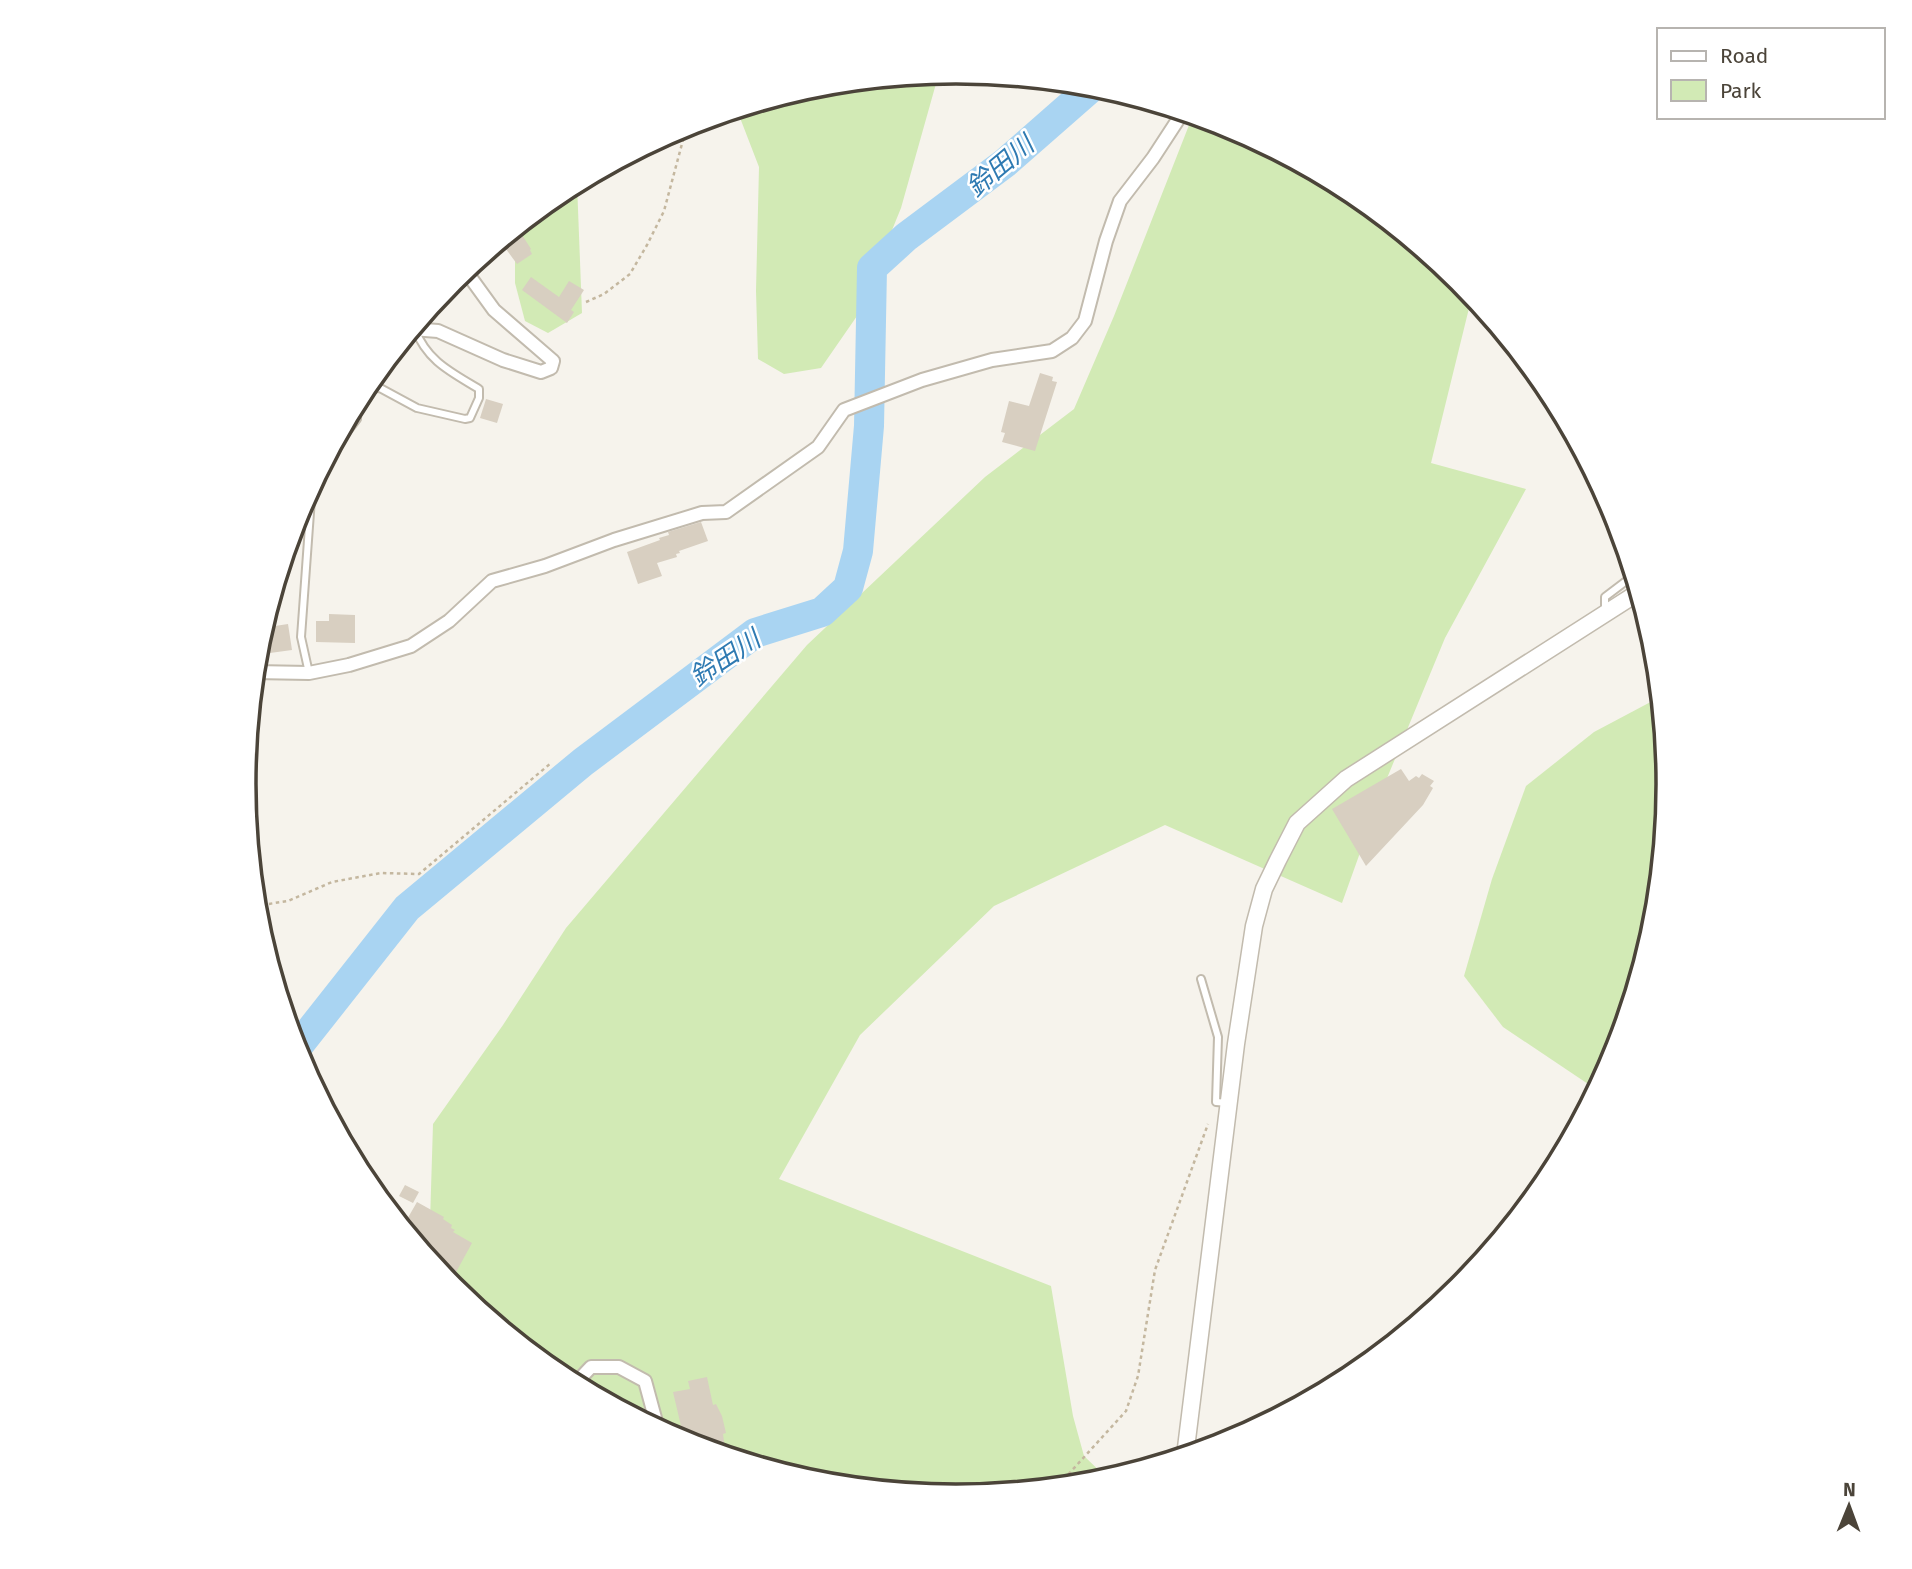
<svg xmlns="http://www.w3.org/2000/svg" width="1912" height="1569" font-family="'Fira Sans','Noto Sans JP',sans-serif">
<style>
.green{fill:#d2eab5}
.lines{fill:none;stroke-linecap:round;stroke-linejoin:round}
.river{stroke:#a9d4f2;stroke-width:30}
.building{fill:#d8cfc1}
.service-casing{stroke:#c2bbae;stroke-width:10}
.minor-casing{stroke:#c2bbae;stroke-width:16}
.tertiary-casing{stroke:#c2bbae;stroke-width:19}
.path{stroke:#c4b79f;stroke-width:2.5;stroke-dasharray:3.5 3.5;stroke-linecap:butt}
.service{stroke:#fff;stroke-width:6}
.minor{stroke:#fff;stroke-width:12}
.tertiary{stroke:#fff;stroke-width:16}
.labels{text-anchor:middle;stroke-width:5;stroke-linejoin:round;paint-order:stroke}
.water-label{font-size:26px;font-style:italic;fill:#2e7ab2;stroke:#fff}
.rim{fill:none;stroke:#4b4439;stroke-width:3.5}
</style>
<rect width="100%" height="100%" fill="#f6f3ec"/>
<g class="green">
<path d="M 939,73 L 901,208 L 857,316 L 821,368 L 784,374 L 758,359 L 756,291 L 759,167 L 737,110 L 817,85 Z"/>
<path d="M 1193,115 L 1229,126 L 1352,192 L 1460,281 L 1472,296 L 1431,463 L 1526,489 L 1445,638 L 1385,783 L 1342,903 L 1165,825 L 994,906 L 860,1035 L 779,1179 L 1051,1286 L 1073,1416 L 1084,1456 L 1108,1479 L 1095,1484 L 956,1497 L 817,1483 L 683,1443 L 560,1377 L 456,1291 L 430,1222 L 433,1124 L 503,1025 L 566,928 L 807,645 L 985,477 L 1074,409 L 1114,316 Z"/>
<path d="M 577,183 L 582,313 L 548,333 L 525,321 L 515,283 L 515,229 L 560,192 Z"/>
<path d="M 1660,697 L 1669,785 L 1655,924 L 1614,1058 L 1597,1090 L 1503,1027 L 1464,976 L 1492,879 L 1526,786 L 1594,732 Z"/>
</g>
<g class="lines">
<path class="river" d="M 295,1050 L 407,908 L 583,762 L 755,633 L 822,612 L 848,588 L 858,551 L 869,426 L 872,268 L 906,237 L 1005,163 L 1094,85"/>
</g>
<g class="building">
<path d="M 517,227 L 531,249 L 530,250 L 532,254 L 517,264 L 500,241 Z"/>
<path d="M 531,277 L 559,297 L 569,281 L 584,290 L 571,310 L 574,312 L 567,323 L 522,290 Z"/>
<path d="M 1040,373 L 1053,377 L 1052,381 L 1057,382 L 1035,451 L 1002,442 L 1005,433 L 1001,432 L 1009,401 L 1029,406 Z"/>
<path d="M 486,399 L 503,404 L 497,423 L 480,418 Z"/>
<path d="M 701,522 L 708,541 L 679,551 L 680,553 L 676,554 L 677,557 L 657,563 L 662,576 L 638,584 L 627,552 L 660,540 L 659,538 L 669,535 L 668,532 Z"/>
<path d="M 329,614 L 355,615 L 355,643 L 316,642 L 316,621 L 329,621 Z"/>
<path d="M 288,624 L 292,650 L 270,653 L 269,650 L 256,652 L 262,628 Z"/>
<path d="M 1401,769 L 1409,781 L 1416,776 L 1419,778 L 1422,774 L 1434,781 L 1430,786 L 1433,788 L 1423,805 L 1366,866 L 1332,809 Z"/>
<path d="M 405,1185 L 419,1192 L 413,1203 L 399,1196 Z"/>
<path d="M 417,1202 L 444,1217 L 443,1219 L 452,1225 L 451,1228 L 455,1230 L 453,1232 L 472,1243 L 455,1274 L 428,1260 L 402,1228 Z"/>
<path d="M 707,1377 L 713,1405 L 716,1404 L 722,1416 L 726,1433 L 723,1434 L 726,1456 L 685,1443 L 673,1392 L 690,1389 L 688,1381 Z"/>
</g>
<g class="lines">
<g class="service-casing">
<g id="service">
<path d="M 323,463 L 357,419 L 358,404 L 369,389 L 380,388 L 417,408 L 465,419 L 470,418 L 479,398 L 479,389 C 451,372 427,361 415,329"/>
<path d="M 1605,612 L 1605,597 L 1634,575"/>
<path d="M 309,673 L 301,637 L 312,485"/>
<path d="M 252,699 L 255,673"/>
<path d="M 1201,979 L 1218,1037 L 1216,1102 L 1229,1103"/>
</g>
</g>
<g class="minor-casing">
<g id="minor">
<path d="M 412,329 L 438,331 L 503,360 L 541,372 L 551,368 L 553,361 L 494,310 L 465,270"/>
<path d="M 254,672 L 309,673 L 349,665 L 411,646 L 449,621 L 492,581 L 545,566 L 614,540 L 702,513 L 726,512 L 818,447 L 844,410 L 922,380 L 992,360 L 1052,351 L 1072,338 L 1085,321 L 1106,241 L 1120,201 L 1153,158 L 1183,112"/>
<path d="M 574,1385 L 591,1367 L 619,1367 L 645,1381 L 658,1429"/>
</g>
</g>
<g class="tertiary-casing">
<path id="tertiary" d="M 1185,1456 L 1236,1044 L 1254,926 L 1264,889 L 1278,860 L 1297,823 L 1346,779 L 1639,592"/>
</g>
<g class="path">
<path d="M 597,172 C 615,175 634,161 644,147"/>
<path d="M 586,302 L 604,294 L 630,274 L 647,245 L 664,211 L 687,125"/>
<path d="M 255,906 L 288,901 L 332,882 L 381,873 L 419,874 L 551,763"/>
<path d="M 1064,1487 L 1065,1478 L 1126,1411 L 1138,1376 L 1155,1270 L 1208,1124"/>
</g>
<use href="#service" class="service"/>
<use href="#minor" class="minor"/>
<use href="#tertiary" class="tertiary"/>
</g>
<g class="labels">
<g class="water-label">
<text transform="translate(1000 166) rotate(-40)" y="9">鈴田川</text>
<text transform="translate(725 658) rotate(-34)" y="9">鈴田川</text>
</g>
</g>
<path d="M0 0H1912V1569H0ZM256 784a700 700 0 1 1 1400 0a700 700 0 1 1-1400 0Z" fill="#fff" fill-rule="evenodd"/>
<path class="rim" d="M256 784a700 700 0 1 1 1400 0a700 700 0 1 1-1400 0Z"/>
<rect x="1657" y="28" width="228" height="91" fill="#ffffff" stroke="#b7b4b0" stroke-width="2"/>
<rect x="1671" y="51" width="35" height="10" fill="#ffffff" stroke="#b7b4b0" stroke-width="2"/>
<text x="1720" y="63" font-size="21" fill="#4b4439">Road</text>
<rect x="1671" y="80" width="35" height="21" fill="#d2eab5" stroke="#b7b4b0" stroke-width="2"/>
<text x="1720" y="98" font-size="21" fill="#4b4439">Park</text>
<g transform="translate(1849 1506) rotate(1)" stroke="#ffffff" stroke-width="5" paint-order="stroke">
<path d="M0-5L12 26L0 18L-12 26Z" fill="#4b4439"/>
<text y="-10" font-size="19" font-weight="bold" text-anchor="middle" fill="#4b4439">N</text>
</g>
</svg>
